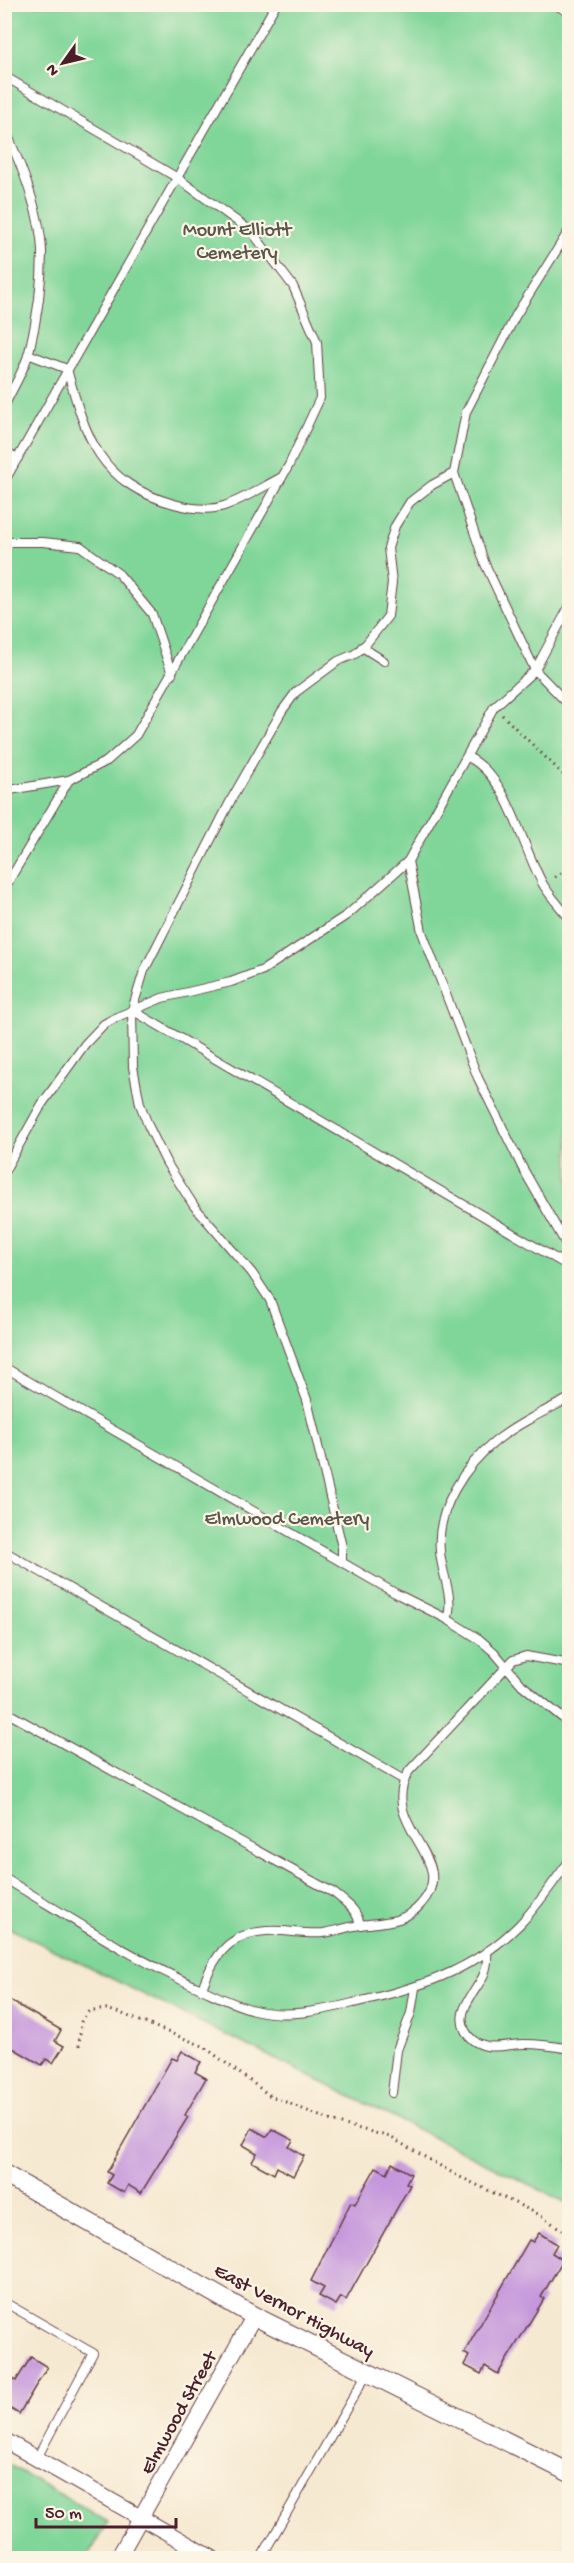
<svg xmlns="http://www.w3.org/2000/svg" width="574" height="2563" font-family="'Gochi Hand',sans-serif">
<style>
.green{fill:#80d699;stroke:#657a62;stroke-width:1.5}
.building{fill:#c597dc}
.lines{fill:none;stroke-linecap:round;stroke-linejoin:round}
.service-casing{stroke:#643d44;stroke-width:10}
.minor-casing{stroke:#643d44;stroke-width:17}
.tertiary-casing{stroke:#643d44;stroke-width:20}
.path{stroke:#643d44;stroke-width:3;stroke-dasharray:1.5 4.5;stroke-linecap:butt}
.service{stroke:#fff;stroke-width:8}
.minor{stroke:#fff;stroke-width:15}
.tertiary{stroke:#fff;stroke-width:18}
.labels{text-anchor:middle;stroke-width:4.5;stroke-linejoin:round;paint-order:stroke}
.park-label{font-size:20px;fill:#5a564c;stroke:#fcf5e5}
.street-label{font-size:20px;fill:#4a1f2b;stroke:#fcf5e5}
</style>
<rect width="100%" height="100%" fill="#fcf5e5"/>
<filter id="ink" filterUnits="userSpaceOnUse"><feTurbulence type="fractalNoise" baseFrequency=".0167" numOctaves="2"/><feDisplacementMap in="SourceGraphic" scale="12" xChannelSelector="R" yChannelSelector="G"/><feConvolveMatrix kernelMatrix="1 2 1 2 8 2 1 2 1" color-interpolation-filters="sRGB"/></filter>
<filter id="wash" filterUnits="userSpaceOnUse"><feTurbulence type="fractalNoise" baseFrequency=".008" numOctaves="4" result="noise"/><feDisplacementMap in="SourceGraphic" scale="24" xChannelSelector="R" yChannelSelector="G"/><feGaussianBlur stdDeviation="1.35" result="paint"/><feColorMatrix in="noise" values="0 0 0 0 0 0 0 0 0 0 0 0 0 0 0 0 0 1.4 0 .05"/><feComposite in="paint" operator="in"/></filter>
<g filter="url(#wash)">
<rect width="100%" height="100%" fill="#f6e9d1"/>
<g class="green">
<path d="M 4,5 L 569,5 L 569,2204 L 5,1926 Z"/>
<path d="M 6,2463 L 108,2522 L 87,2558 L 5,2558 Z"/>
</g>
<g id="blocks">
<g class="building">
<path d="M 4,1997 L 61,2030 L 55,2041 L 64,2046 L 53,2063 L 46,2059 L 42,2065 L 4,2043 Z"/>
<path d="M 182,2051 L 201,2062 L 195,2072 L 206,2078 L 185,2115 L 188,2117 L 141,2193 L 128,2185 L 124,2193 L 107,2183 L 112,2175 L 107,2172 L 172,2058 L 177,2060 Z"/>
<path d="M 252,2128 L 267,2137 L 272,2129 L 293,2140 L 289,2147 L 304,2156 L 293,2176 L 277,2167 L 274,2174 L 252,2162 L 257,2153 L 243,2145 Z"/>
<path d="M 392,2163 L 411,2174 L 406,2183 L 410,2185 L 346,2300 L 341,2297 L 336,2305 L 319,2296 L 324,2288 L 311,2281 L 351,2202 L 355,2204 L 376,2167 L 387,2173 Z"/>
<path d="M 539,2233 L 557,2244 L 552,2253 L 563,2260 L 541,2297 L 544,2299 L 498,2374 L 485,2366 L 481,2374 L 464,2365 L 469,2356 L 464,2353 L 529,2240 L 533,2242 Z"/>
<path d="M 31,2357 L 47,2367 L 19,2414 L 4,2405 L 4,2374 L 16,2381 Z"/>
</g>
</g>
</g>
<g filter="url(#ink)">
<use href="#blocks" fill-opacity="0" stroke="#643d44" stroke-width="1.5"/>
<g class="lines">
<g class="service-casing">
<g id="service">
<path d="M 554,4 L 570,13"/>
<path d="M 4,76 L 176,177 L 252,232 L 293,286 L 317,342 L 320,398 L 289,465 L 136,735 L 107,761 L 69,780 L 4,791"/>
<path d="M 4,127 C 20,162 41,212 42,251 C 42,284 37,320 29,352 C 24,371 12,389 4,407"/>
<path d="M 570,229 L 516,315 L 466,412 L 454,473 L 485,564 L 535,670 L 570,706"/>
<path d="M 28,354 L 67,369 C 86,438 99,483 174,504 C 189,508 209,511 224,506 C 244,499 263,487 282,477"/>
<path d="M 4,451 L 18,458"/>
<path d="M 4,482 L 276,4"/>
<path d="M 4,542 L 43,542 L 80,546 L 119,574 L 152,614 L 172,674"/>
<path d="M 570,605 L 535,670 L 494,707 L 408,861 L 422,932 L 478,1078 L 522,1167 L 570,1251"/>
<path d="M 362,647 L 384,661"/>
<path d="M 468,757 C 510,778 521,847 544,886 C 551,897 561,908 570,919"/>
<path d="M 4,889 L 69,780"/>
<path d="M 132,1010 L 570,1267"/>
<path d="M 4,1172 L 42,1104 L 85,1044 L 104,1024 L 117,1017 L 162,998 L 231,982 L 263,970 L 347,915 L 408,861"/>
<path d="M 4,1367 L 395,1593 L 447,1619 L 479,1639 L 494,1652 L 522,1685 L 570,1724"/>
<path d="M 4,1551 L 404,1780"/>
<path d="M 342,1561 L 342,1547 L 307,1400 L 270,1300 L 252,1273 L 194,1206 L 166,1162 L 148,1125 L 140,1104 L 133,1067 L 132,1010 L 144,971 L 232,798 L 282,711 L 296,692 L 338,661 L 355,654 L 366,644 L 388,616 L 392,582 L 388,548 L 395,526 L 410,502 L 432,485 L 454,473"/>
<path d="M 447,1619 C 455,1599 441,1572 440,1551 C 436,1509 465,1465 497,1440 C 519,1423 545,1411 570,1398"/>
<path d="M 4,1711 L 334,1893 C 346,1903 357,1909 360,1925"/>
<path d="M 4,1878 C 68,1916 131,1958 199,1988 C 217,1996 234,2005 254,2010 C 286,2018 321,2011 353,2003 C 415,1989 472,1972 519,1925 C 538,1906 553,1882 570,1860"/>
<path d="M 487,1951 C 489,1977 477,1983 466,2005 C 457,2023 466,2042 487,2046 C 499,2048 512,2044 524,2044 C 539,2044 554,2046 570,2049"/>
<path d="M 202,1989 C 216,1948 236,1928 282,1931 C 296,1932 309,1934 323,1933 C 338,1931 352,1925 368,1924 C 388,1922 407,1921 421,1904 C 462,1859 376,1826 409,1771 L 513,1660 L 526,1656 L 570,1664"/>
<path d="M 392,2093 L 397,2050 L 411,2013 L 415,1988"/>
<path d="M 4,2302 L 93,2353 L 37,2458"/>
<path d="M 261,2558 L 367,2373"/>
</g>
</g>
<g class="minor-casing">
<g id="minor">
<path d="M 4,2440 L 212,2558"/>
<path d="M 118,2558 L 254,2316"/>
</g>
</g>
<g class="tertiary-casing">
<path id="tertiary" d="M 4,2174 L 254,2316 L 570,2473"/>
</g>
<g class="path">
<path d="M 502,715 L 570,781"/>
<path d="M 555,877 L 570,867"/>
<path d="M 79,2046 L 81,2022 L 88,2012 L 106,2009 L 120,2013 L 203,2046 L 269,2095 L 334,2122 L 390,2137 L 458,2176 L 538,2214 L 570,2235"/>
</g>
<use href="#service" class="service"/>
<use href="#minor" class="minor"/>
<use href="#tertiary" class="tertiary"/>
</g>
</g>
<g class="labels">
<g class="park-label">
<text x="237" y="235">Mount Elliott<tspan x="237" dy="23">Cemetery</tspan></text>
<text x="287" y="1524">Elmwood Cemetery</text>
</g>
<g class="street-label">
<text transform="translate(295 2309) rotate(28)" y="7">East Vernor Highway</text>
<text transform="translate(177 2412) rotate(-61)" y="7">Elmwood Street</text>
</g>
</g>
<rect width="574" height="2563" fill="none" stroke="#fcf5e5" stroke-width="24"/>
<g transform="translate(63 63) rotate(236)" stroke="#fcf5e5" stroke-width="4.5" paint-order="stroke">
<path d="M0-4.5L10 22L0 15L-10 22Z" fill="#4a1f2b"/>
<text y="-9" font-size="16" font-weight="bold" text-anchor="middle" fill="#4a1f2b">N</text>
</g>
<path d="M36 2518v9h140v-9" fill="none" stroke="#4a1f2b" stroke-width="3"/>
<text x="45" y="2518" font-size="18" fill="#4a1f2b" stroke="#fcf5e5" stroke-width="4.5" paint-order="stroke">50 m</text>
</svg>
